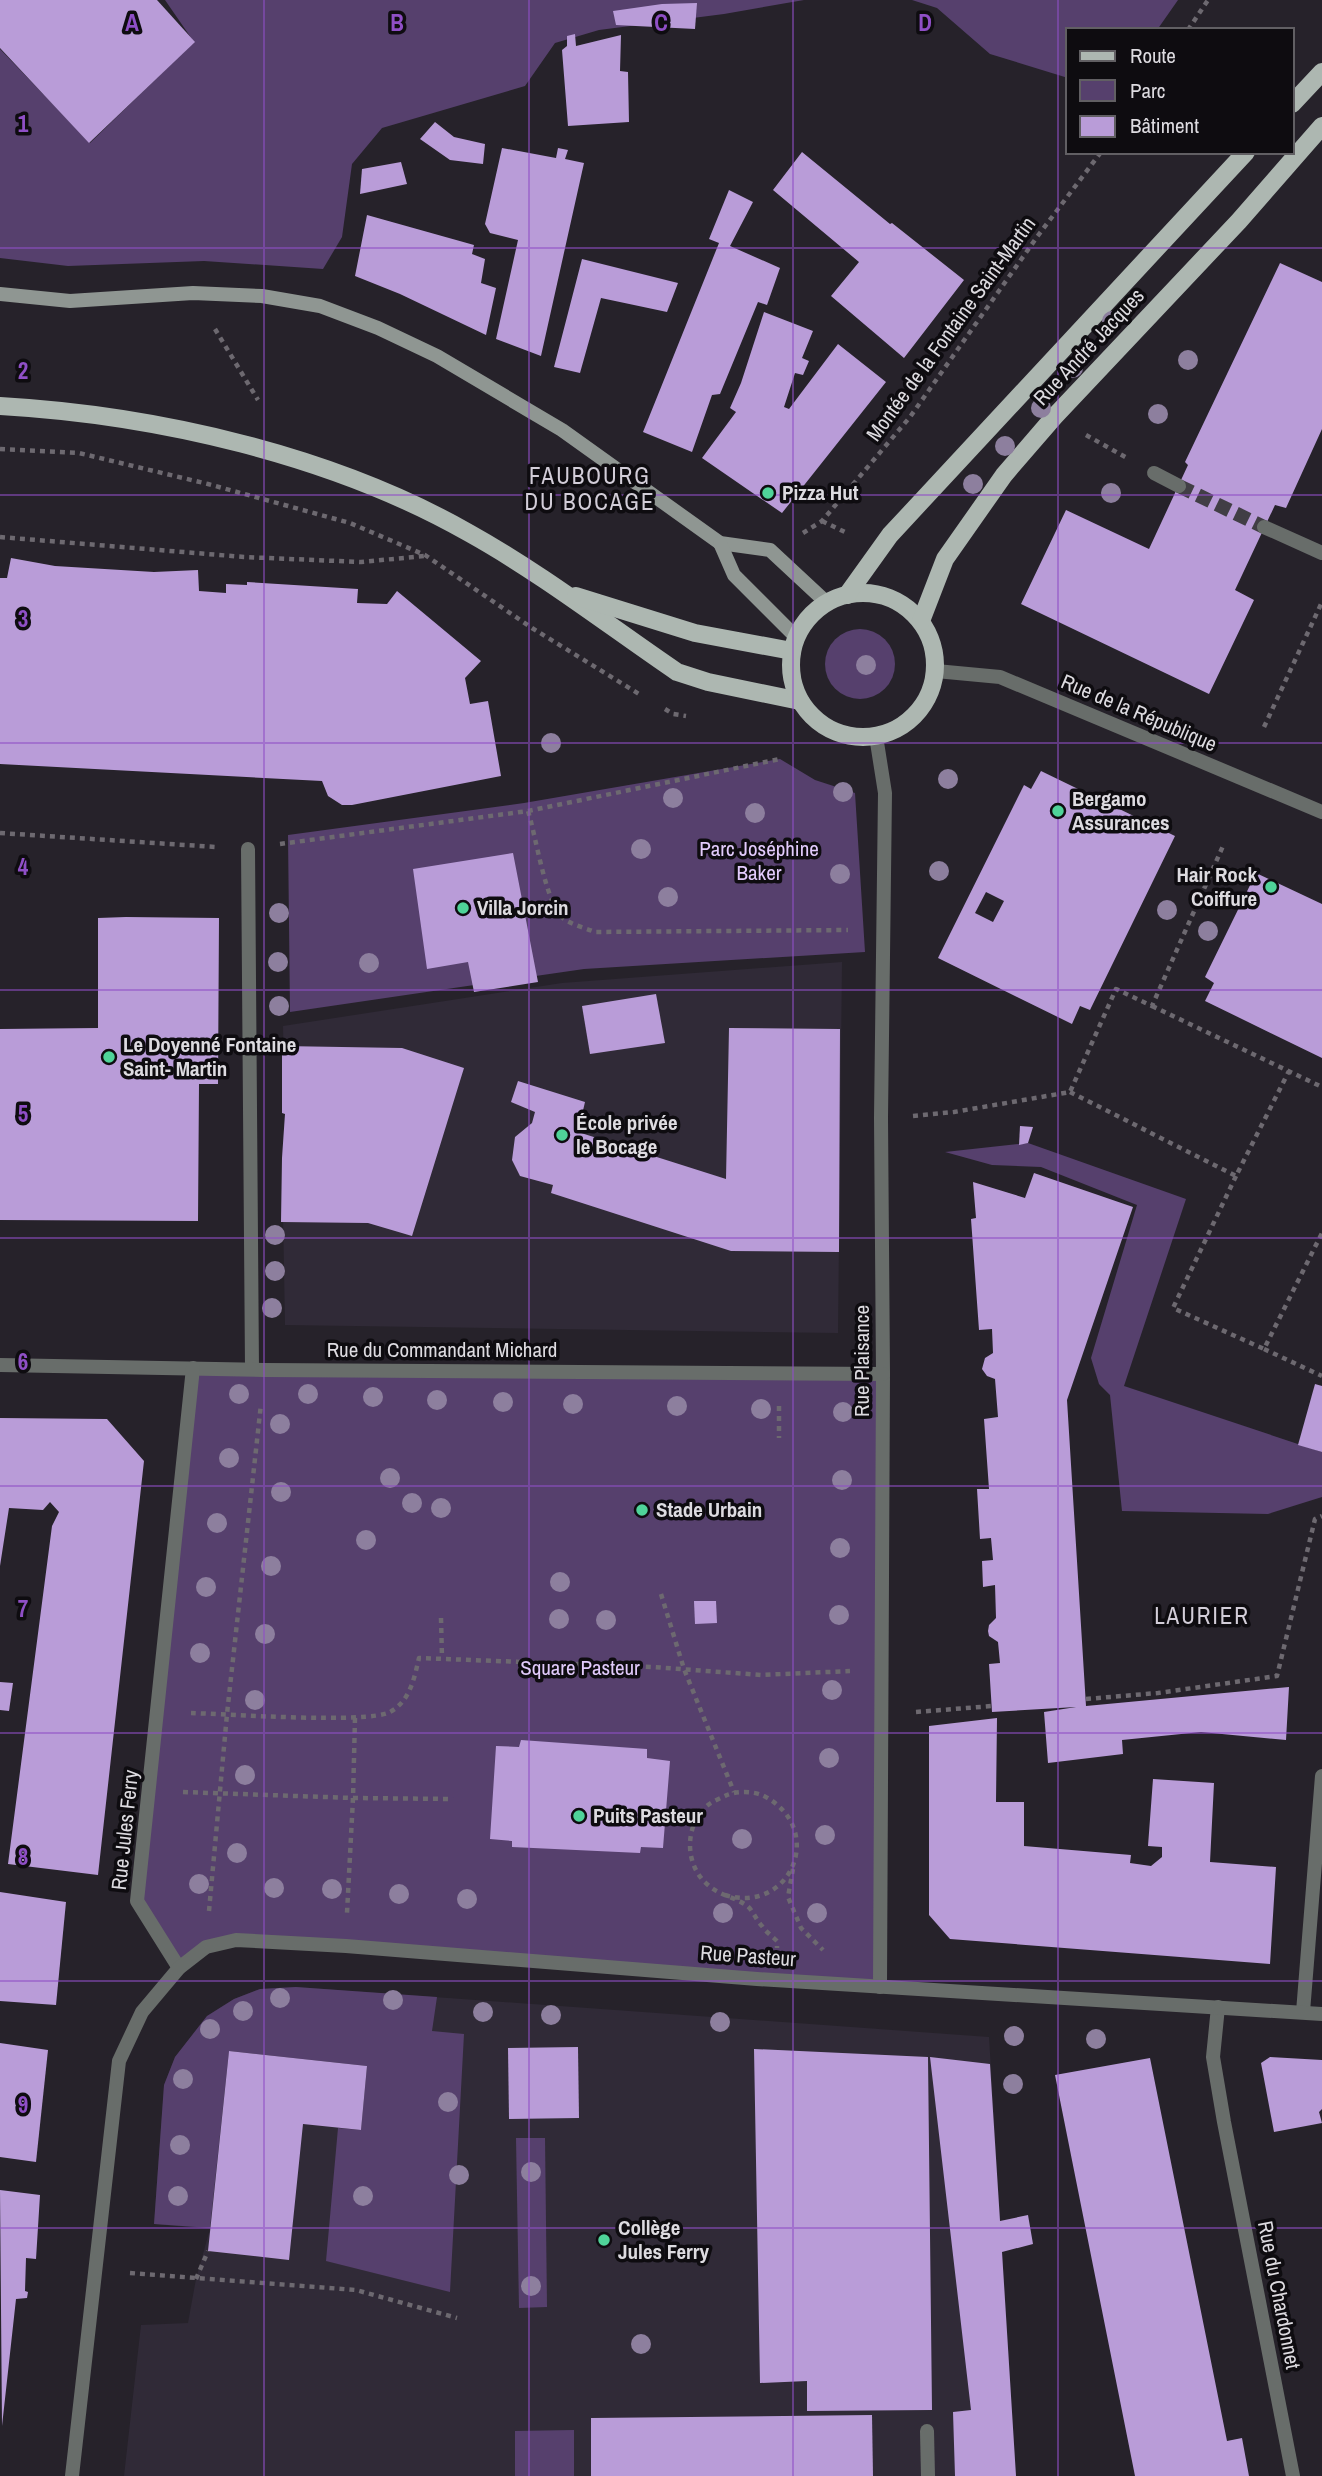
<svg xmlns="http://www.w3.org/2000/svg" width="1322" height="2476" font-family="'Archivo Narrow',sans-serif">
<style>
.built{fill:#302a37}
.green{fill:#56406d}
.building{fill:#b99cd8;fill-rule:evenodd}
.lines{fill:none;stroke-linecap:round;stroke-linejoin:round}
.pedestrian-tunnel{stroke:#413e45;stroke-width:14;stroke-dasharray:14 7;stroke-linecap:butt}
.path{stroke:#6d6970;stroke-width:4.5;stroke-dasharray:5 5;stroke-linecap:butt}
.service{stroke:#686d6a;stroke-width:14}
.pedestrian{stroke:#686d6a;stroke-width:14}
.minor{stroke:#686d6a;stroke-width:14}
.secondary{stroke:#8f9692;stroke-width:14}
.primary{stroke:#adb7b1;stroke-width:18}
.tree{fill:#8d7f9e}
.grid{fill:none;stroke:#8f4fc6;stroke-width:2;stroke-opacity:0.55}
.poi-dot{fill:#4fd399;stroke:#0e0c10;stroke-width:2.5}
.labels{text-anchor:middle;stroke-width:7;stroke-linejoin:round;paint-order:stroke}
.street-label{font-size:21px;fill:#dddbe0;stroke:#0e0c10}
.poi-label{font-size:21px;font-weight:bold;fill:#dddbe0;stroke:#0e0c10;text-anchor:start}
.park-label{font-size:21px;fill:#e2cbfc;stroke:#0e0c10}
.neighbourhood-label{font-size:23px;letter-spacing:2px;fill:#d2cdd8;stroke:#0e0c10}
.grid-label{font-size:23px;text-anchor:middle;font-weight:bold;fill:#8f4fc6;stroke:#0e0c10;stroke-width:7;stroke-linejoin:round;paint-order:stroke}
</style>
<rect width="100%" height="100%" fill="#26222a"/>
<g class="built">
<path d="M 842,962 L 838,1333 L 285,1325 L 282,1157 L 285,1114 L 283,1026 L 562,983 Z"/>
<path d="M 296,1987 L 989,2037 L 1016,2476 L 124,2476 L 141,2325 L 188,2323 L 196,2279 L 210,2229 L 154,2224 L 164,2085 L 175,2057 L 207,2016 L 234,1999 L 260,1989 Z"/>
</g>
<g class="green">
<path d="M 165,0 L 804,0 L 724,14 L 599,30 L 555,43 L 525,86 L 382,128 L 352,164 L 342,237 L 323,269 L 204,261 L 68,266 L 0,258 L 0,49 L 90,143 L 194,42 Z"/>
<path d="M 912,0 L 1178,0 L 1157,30 L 1068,30 L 1068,78 L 990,54 L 937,8 Z"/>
<circle cx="860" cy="664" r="35"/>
<path d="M 780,759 L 815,780 L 855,793 L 865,952 L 584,969 L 290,1012 L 288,835 L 524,803 Z"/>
<path d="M 1028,1143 L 1186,1199 L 1124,1386 L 1322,1452 L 1322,1497 L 1268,1514 L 1122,1511 L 1110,1395 L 1099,1384 L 1091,1358 L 1137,1205 L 1041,1167 L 992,1165 L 945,1152 Z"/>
<path d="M 193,1368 L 883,1374 L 880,1987 L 236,1940 L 179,1968 L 137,1901 Z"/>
<path d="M 296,1987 L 437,1997 L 432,2031 L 464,2034 L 450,2292 L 326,2261 L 338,2128 L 361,2130 L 367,2066 L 229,2051 L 210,2228 L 154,2224 L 164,2085 L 175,2057 L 207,2016 L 234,1999 L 260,1989 Z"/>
<path d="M 516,2138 L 545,2138 L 547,2307 L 519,2308 Z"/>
<path d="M 574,2430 L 574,2476 L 515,2476 L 515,2431 Z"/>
</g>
<g class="building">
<path d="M 0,0 L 157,0 L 195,42 L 89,143 L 0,48 Z"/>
<path d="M 697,3 L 695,29 L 616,25 L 613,11 L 662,4 Z"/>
<path d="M 575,34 L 576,46 L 621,35 L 620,71 L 628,72 L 629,122 L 568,126 L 562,50 L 567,46 L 567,36 Z"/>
<path d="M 435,122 L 454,137 L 485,144 L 483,164 L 450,160 L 420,139 Z"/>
<path d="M 502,148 L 556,158 L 558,148 L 568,150 L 565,159 L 584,163 L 541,356 L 496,339 L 518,240 L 490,233 L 485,224 Z"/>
<path d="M 802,152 L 890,224 L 892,223 L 964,280 L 904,358 L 831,296 L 859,262 L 773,190 Z"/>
<path d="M 401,162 L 407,184 L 360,194 L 362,169 Z"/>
<path d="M 729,190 L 753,202 L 730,246 L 780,268 L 767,305 L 758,302 L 720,394 L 712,395 L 692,452 L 643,432 L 719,243 L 709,239 Z"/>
<path d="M 367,215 L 474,245 L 472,254 L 485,259 L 481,283 L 496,288 L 486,335 L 400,294 L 355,276 Z"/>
<path d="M 582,259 L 678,283 L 667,312 L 601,298 L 580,373 L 554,367 Z"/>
<path d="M 1280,263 L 1322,282 L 1322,429 L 1286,508 L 1275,505 L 1235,590 L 1254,600 L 1209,694 L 1021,604 L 1066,510 L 1149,549 L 1188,465 L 1185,462 Z"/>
<path d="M 764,312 L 813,331 L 802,358 L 809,361 L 803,375 L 795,373 L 784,407 L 789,409 L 838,344 L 886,382 L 782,513 L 702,458 L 736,412 L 730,408 L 741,383 Z"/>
<path d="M 11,558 L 55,566 L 154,572 L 198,570 L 199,591 L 226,593 L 226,584 L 247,585 L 247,582 L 358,589 L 357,603 L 387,604 L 397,591 L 481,661 L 465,678 L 470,704 L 488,701 L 501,776 L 352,805 L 342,805 L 328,796 L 322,781 L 0,764 L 0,578 L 7,578 Z"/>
<path d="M 1041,771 L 1175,836 L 1090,1010 L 1080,1006 L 1072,1024 L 938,958 L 1024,785 L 1031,789 ZM 986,892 L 1004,901 L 993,922 L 975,913 Z"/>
<path d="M 513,853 L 538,982 L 474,992 L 468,962 L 427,969 L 413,869 Z"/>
<path d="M 1256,873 L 1322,904 L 1322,1058 L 1205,1001 L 1214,983 L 1205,977 Z"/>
<path d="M 126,917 L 219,918 L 218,1084 L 199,1084 L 198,1221 L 0,1220 L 0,1029 L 98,1028 L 98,918 Z"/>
<path d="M 656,994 L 665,1043 L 590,1054 L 582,1006 Z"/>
<path d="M 729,1028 L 840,1029 L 839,1252 L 731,1251 L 551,1193 L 553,1185 L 520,1176 L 512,1160 L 515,1137 L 532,1123 L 535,1112 L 511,1102 L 518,1081 L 585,1102 L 578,1132 L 726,1179 Z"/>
<path d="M 282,1046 L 402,1048 L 464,1068 L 412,1236 L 368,1223 L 281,1222 L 282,1158 L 285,1114 L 282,1113 Z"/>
<path d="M 1020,1126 L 1033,1127 L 1028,1143 L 1019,1145 Z"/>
<path d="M 1034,1173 L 1133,1207 L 1067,1400 L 1086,1706 L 1289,1687 L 1286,1740 L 1201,1732 L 1122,1740 L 1123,1754 L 1048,1763 L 1044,1712 L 1076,1707 L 992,1712 L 989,1664 L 1000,1663 L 998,1642 L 989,1636 L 988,1631 L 989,1625 L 996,1618 L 995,1585 L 983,1587 L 982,1561 L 993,1560 L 991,1538 L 980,1539 L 977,1489 L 989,1489 L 984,1419 L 998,1417 L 995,1379 L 987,1376 L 982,1369 L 985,1358 L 993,1353 L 992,1329 L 979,1330 L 971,1219 L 976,1218 L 973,1182 L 1025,1198 Z"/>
<path d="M 1315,1384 L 1322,1386 L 1322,1452 L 1298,1445 Z"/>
<path d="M 0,1418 L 107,1419 L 144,1461 L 98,1875 L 8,1864 L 52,1526 L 59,1512 L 50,1502 L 43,1510 L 9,1508 L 0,1566 Z"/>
<path d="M 694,1601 L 716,1601 L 717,1623 L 695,1624 Z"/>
<path d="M 0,1682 L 13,1683 L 9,1711 L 0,1710 Z"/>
<path d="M 997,1718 L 996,1802 L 1024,1802 L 1024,1846 L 1131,1855 L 1130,1863 L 1151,1866 L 1162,1857 L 1162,1847 L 1148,1846 L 1153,1779 L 1214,1783 L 1210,1862 L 1276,1867 L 1270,1964 L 950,1939 L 929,1915 L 929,1726 Z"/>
<path d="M 521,1740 L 647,1749 L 647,1758 L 670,1761 L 663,1848 L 641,1847 L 640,1853 L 512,1847 L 512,1841 L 490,1839 L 496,1746 L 519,1747 Z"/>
<path d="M 0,1892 L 66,1902 L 56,2005 L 0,2001 Z"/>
<path d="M 0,2043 L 48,2050 L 36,2162 L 0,2157 Z"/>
<path d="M 578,2047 L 579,2118 L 509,2119 L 508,2048 Z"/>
<path d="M 754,2049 L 928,2057 L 932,2410 L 807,2411 L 807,2381 L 760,2383 Z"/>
<path d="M 229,2051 L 367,2066 L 361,2130 L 303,2124 L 289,2260 L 208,2251 Z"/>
<path d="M 930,2057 L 990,2064 L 1000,2221 L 1028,2215 L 1033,2244 L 1002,2252 L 1016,2476 L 955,2476 L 953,2412 L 971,2410 Z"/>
<path d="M 1270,2057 L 1322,2060 L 1322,2109 L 1319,2112 L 1322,2123 L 1274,2132 L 1261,2063 Z"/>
<path d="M 1150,2058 L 1227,2441 L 1242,2438 L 1249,2476 L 1135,2476 L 1055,2075 Z"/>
<path d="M 0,2190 L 40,2195 L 36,2259 L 26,2258 L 25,2291 L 28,2292 L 27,2298 L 16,2299 L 2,2426 Z"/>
<path d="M 872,2415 L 873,2476 L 591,2476 L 591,2418 Z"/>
</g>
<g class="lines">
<path class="pedestrian-tunnel" d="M 1179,486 L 1264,527"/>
<g class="path">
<path d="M 1188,30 L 1208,0"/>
<path d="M 215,329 L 258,400"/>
<path d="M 1086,435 L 1127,458"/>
<path d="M 0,449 L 79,453 L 208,484 L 350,523 L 425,555 L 532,628 L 639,694"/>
<path d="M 822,521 L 847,533"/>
<path d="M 803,533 L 822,521 L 910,417 L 1037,237 L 1101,152"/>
<path d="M 0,537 L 244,557 L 361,562 L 425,556"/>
<path d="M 665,709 L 673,714 L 686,716"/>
<path d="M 1264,727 L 1322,602"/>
<path d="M 528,811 C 536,836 546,906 564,919 C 573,925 585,928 595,932 L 848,930"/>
<path d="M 0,833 L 216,847"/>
<path d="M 280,844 L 528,811 L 780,759"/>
<path d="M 1152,1006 L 1322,1087"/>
<path d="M 1070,1092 L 1236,1176 L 1289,1071"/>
<path d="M 913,1116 L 954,1112 L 1070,1092 L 1116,989 L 1152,1006 L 1223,846"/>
<path d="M 1236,1176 L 1173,1308 L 1264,1349 L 1322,1233"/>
<path d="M 1264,1349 L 1322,1376"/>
<path d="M 779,1406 L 779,1438"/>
<path d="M 661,1594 L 684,1669 L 734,1792"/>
<path d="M 441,1618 L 442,1658"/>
<path d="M 1086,1699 L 1158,1693 L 1277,1676 L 1315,1519 L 1322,1516"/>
<path d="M 916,1712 L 992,1706"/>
<path d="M 191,1713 C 225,1714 368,1724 390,1712 C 410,1701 414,1679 419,1658 L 653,1667 L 761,1675 L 850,1671"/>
<path d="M 355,1718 L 353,1798 L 453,1799"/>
<path d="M 183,1792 L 353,1798 L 347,1913"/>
<path d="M 793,1869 L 788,1897 L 801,1928 L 823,1950"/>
<path d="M 725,1895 C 791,1915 827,1829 764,1796 C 754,1791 737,1791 727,1795 C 721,1798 713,1801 708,1805 C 684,1825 684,1865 708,1885 C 719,1895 734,1897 746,1905 C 753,1910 756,1920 762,1926 C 766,1932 772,1936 777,1941 L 777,1948"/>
<path d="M 209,1911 L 227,1714 L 261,1404"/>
<path d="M 130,2273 L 356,2290 L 457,2318"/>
<path d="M 196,2279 L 208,2251"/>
</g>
<g class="service">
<path d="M 1303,2012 L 1322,1776"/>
<path d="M 927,2431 L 928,2476"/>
</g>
<g class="pedestrian">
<path d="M 1154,473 L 1179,486"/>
<path d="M 1264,527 L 1322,553"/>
<path d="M 248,849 L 252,1369"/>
</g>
<g class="minor">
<path d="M 936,671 L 1000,677 L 1322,812"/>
<path d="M 876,736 L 885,793 L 881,1118 L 883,1374 L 880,1987"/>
<path d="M 0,1365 L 264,1370 L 883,1374"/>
<path d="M 179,1968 L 137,1901 L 193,1368"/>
<path d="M 1218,2007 L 1213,2057 L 1224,2122 L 1293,2476"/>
<path d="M 72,2476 L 119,2061 L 142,2012 L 179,1968 L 206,1947 L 236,1940 L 346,1946 L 757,1979 L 1322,2014"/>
</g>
<g class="secondary">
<path d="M 0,294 L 70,301 L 193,293 L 262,296 L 320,306 L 378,328 L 437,356 L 562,430 L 720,543 L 770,550 L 827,603"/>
<path d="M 720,543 L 734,575 L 796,637"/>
</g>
<g class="primary">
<path d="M 1292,104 L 1322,72"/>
<path d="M 0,406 C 156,415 332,455 469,533 C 541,573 608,625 677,672 L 708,682 L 800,701"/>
<circle cx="863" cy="665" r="72"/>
<path d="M 847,595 L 890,535 L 1246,152"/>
<path d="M 576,596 L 695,633 L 792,651"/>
<path d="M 921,621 L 945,559 L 1004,475 L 1054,417 L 1239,221 L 1322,126"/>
</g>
</g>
<g class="tree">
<circle cx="1112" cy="321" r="10"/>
<circle cx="1188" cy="360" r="10"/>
<circle cx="1073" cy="368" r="10"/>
<circle cx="1041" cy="408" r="10"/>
<circle cx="1158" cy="414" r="10"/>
<circle cx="1005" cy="446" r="10"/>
<circle cx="973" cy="484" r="10"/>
<circle cx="1111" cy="493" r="10"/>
<circle cx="866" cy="665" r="10"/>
<circle cx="551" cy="743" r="10"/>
<circle cx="948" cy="779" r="10"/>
<circle cx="843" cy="792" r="10"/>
<circle cx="673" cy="798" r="10"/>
<circle cx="755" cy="813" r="10"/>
<circle cx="641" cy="849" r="10"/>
<circle cx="939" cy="871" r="10"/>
<circle cx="840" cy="874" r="10"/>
<circle cx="668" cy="897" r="10"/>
<circle cx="1167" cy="910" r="10"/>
<circle cx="279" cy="913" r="10"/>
<circle cx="1208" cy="931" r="10"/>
<circle cx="278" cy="962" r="10"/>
<circle cx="369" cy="963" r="10"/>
<circle cx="279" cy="1006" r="10"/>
<circle cx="275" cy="1235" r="10"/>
<circle cx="275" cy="1271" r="10"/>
<circle cx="272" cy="1308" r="10"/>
<circle cx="239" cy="1394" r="10"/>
<circle cx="308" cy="1394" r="10"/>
<circle cx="373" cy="1397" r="10"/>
<circle cx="437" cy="1400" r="10"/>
<circle cx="503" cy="1402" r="10"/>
<circle cx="573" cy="1404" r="10"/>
<circle cx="677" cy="1406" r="10"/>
<circle cx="761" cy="1409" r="10"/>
<circle cx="843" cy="1412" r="10"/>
<circle cx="280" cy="1424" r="10"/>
<circle cx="229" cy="1458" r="10"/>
<circle cx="390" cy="1478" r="10"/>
<circle cx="842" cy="1480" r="10"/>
<circle cx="281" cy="1492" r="10"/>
<circle cx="412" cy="1503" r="10"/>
<circle cx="441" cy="1508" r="10"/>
<circle cx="217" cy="1523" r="10"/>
<circle cx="366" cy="1540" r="10"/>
<circle cx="840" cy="1548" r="10"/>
<circle cx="271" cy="1566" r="10"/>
<circle cx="560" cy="1582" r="10"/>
<circle cx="206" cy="1587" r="10"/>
<circle cx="839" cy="1615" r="10"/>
<circle cx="559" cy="1619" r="10"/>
<circle cx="606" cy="1620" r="10"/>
<circle cx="265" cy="1634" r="10"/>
<circle cx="200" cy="1653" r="10"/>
<circle cx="832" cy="1690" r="10"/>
<circle cx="255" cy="1700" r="10"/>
<circle cx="829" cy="1758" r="10"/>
<circle cx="245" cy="1775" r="10"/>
<circle cx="825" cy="1835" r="10"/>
<circle cx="742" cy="1839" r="10"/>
<circle cx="237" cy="1853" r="10"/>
<circle cx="199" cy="1884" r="10"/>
<circle cx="274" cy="1888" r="10"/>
<circle cx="332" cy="1889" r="10"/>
<circle cx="399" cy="1894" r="10"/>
<circle cx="467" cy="1899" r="10"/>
<circle cx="723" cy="1913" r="10"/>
<circle cx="817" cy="1913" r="10"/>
<circle cx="280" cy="1998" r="10"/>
<circle cx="393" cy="2000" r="10"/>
<circle cx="243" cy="2011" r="10"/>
<circle cx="483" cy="2012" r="10"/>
<circle cx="551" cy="2015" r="10"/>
<circle cx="720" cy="2022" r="10"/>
<circle cx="210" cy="2029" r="10"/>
<circle cx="1014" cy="2036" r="10"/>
<circle cx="1096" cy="2039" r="10"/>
<circle cx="183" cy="2079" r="10"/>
<circle cx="1013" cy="2084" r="10"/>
<circle cx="448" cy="2102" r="10"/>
<circle cx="180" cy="2145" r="10"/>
<circle cx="531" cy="2172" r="10"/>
<circle cx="459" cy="2175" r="10"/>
<circle cx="178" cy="2196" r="10"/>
<circle cx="363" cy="2196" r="10"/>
<circle cx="531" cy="2286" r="10"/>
<circle cx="641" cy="2344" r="10"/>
</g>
<path class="grid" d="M 264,0 L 264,2476M 529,0 L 529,2476M 793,0 L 793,2476M 1058,0 L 1058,2476M 0,248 L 1322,248M 0,495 L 1322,495M 0,743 L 1322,743M 0,990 L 1322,990M 0,1238 L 1322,1238M 0,1486 L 1322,1486M 0,1733 L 1322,1733M 0,1981 L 1322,1981M 0,2228 L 1322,2228"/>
<g class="poi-dot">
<circle cx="768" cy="493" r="7"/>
<circle cx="1058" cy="811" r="7"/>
<circle cx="1271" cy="887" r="7"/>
<circle cx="463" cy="908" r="7"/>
<circle cx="109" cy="1057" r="7"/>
<circle cx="562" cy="1135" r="7"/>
<circle cx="642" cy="1510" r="7"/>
<circle cx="579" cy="1816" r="7"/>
<circle cx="604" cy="2240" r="7"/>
</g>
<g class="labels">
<g class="street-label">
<text transform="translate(951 329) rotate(-54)" y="7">Montée de la Fontaine Saint-Martin</text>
<text transform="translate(1089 347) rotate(-47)" y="7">Rue André Jacques</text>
<text transform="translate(1139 713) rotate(23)" y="7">Rue de la République</text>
<text x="442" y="1357">Rue du Commandant Michard</text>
<text transform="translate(862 1361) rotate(-90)" y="7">Rue Plaisance</text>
<text transform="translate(125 1830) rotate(-84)" y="7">Rue Jules Ferry</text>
<text transform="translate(748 1956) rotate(4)" y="7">Rue Pasteur</text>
<text transform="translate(1279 2295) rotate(79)" y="7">Rue du Chardonnet</text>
</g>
<g class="poi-label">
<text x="782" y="500">Pizza Hut</text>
<text x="1072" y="806">Bergamo<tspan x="1072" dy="24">Assurances</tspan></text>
<text x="1257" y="882" text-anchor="end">Hair Rock<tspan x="1257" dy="24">Coiffure</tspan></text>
<text x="477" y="915">Villa Jorcin</text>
<text x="123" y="1052">Le Doyenné Fontaine<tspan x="123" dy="24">Saint- Martin</tspan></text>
<text x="576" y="1130">École privée<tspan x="576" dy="24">le Bocage</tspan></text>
<text x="656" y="1517">Stade Urbain</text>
<text x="593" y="1823">Puits Pasteur</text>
<text x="618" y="2235">Collège<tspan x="618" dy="24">Jules Ferry</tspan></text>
</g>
<g class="park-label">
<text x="759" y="856">Parc Joséphine<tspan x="759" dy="24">Baker</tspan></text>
<text x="580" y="1675">Square Pasteur</text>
</g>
<g class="neighbourhood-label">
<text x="590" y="484">FAUBOURG<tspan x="590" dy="26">DU BOCAGE</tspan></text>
<text x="1202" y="1624">LAURIER</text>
</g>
</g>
<g class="grid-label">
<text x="132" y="31">A</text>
<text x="397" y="31">B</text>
<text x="661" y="31">C</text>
<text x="925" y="31">D</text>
<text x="23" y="132">1</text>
<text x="23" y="379">2</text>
<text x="23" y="627">3</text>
<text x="23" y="875">4</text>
<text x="23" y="1122">5</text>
<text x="23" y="1370">6</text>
<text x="23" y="1617">7</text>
<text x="23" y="1865">8</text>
<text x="23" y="2113">9</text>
</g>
<rect x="1066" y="28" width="228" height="126" fill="#0e0c10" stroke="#615f63" stroke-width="2"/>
<rect x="1080" y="51" width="35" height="10" fill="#adb7b1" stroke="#615f63" stroke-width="2"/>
<text x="1130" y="63" font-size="21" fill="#dddbe0">Route</text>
<rect x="1080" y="80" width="35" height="21" fill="#56406d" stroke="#615f63" stroke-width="2"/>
<text x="1130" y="98" font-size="21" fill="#dddbe0">Parc</text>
<rect x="1080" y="116" width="35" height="21" fill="#b99cd8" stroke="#615f63" stroke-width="2"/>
<text x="1130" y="133" font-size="21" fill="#dddbe0">Bâtiment</text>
</svg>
